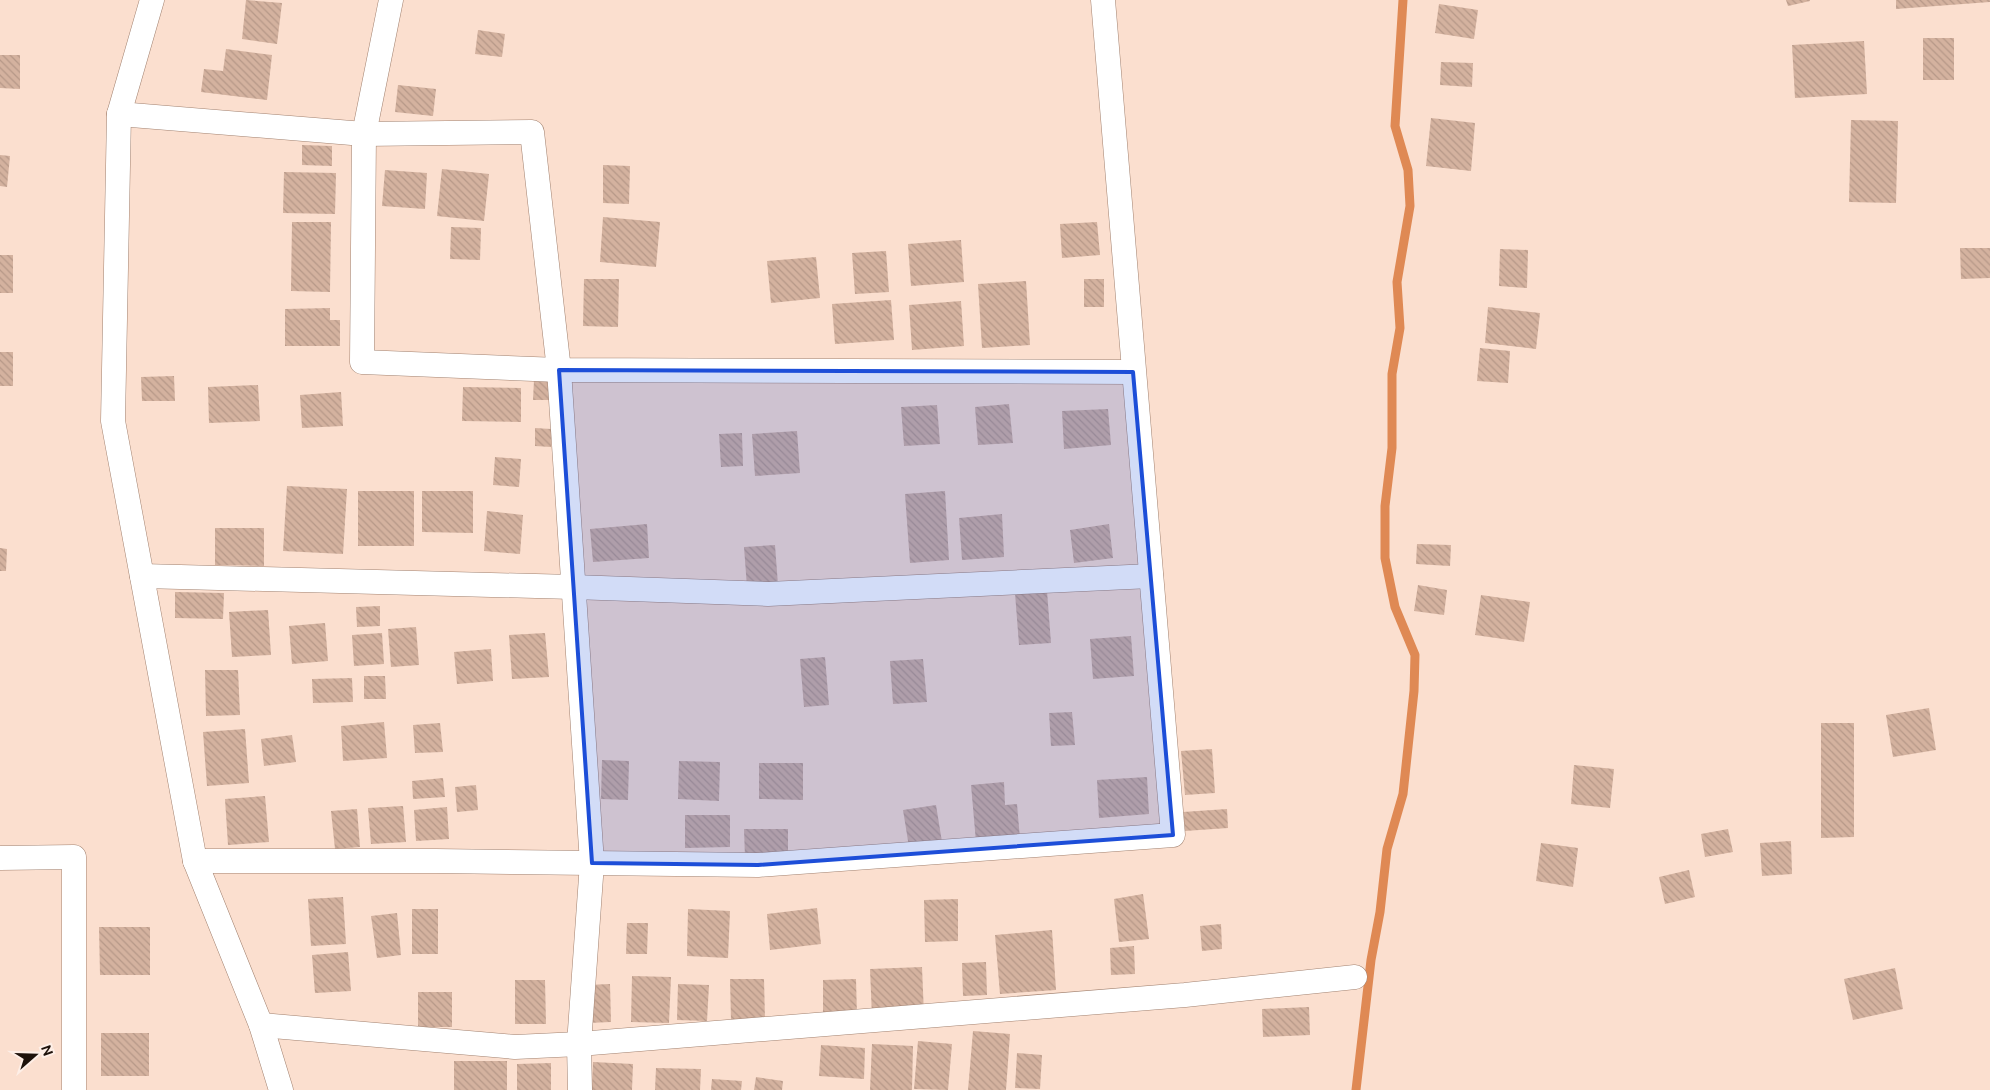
<svg xmlns="http://www.w3.org/2000/svg" width="1990" height="1090" font-family="Ubuntu,sans-serif">
<style>
.lines{fill:none;stroke-linecap:round;stroke-linejoin:round}
.stream{stroke:#df8954;stroke-width:9}
.building{fill:url(#building-back-hatch)}
.minor-casing{stroke:#a28270;stroke-width:25}
.minor{stroke:#fff;stroke-width:24}
.marked{fill:#1d4ed8;fill-opacity:0.2;stroke:#1d4ed8;stroke-width:4;stroke-linejoin:round}
</style>
<defs>
<pattern id="building-back-hatch" width="6" height="6" patternUnits="userSpaceOnUse" patternTransform="scale(1.25)"><rect width="6" height="6" fill="#d4b29f"/><path d="M-1 5l2 2M0 0l6 6M5-1l2 2" fill="none" stroke="#b69888"/></pattern>
</defs>
<rect width="100%" height="100%" fill="#fbdfcf"/>
<g class="lines">
<path class="stream" d="M 1356,1090 L 1371,960 L 1380,912 L 1387,849 L 1403,794 L 1414,691 L 1415,655 L 1395,607 L 1385,558 L 1385,506 L 1392,448 L 1392,374 L 1400,328 L 1397,282 L 1410,206 L 1408,170 L 1395,126 L 1403,0"/>
</g>
<g class="building">
<path d="M 246,0 L 282,3 L 277,44 L 242,39 Z"/>
<path d="M 1786,0 L 1810,0 L 1810,1 L 1788,6 Z"/>
<path d="M 1896,0 L 1990,0 L 1990,2 L 1896,9 Z"/>
<path d="M 1439,4 L 1478,10 L 1474,39 L 1435,33 Z"/>
<path d="M 478,30 L 505,34 L 502,57 L 475,54 Z"/>
<rect x="1923" y="38" width="31" height="42"/>
<path d="M 1864,41 L 1867,94 L 1795,98 L 1792,45 Z"/>
<path d="M 226,49 L 272,55 L 267,100 L 201,92 L 204,69 L 223,71 Z"/>
<path d="M 0,55 L 20,55 L 20,89 L 0,88 Z"/>
<path d="M 1441,62 L 1473,63 L 1472,87 L 1440,85 Z"/>
<path d="M 398,85 L 436,89 L 433,116 L 395,112 Z"/>
<path d="M 1431,118 L 1475,123 L 1471,171 L 1426,166 Z"/>
<path d="M 1851,120 L 1898,121 L 1896,203 L 1849,202 Z"/>
<path d="M 302,145 L 332,146 L 332,166 L 302,165 Z"/>
<path d="M 0,155 L 10,156 L 7,187 L 0,186 Z"/>
<path d="M 603,165 L 630,166 L 629,204 L 603,203 Z"/>
<path d="M 442,169 L 489,174 L 484,221 L 437,216 Z"/>
<path d="M 385,170 L 427,173 L 425,209 L 382,206 Z"/>
<path d="M 284,172 L 336,173 L 335,214 L 283,213 Z"/>
<path d="M 603,217 L 660,222 L 656,267 L 600,262 Z"/>
<path d="M 292,222 L 331,222 L 330,292 L 291,291 Z"/>
<path d="M 1097,222 L 1100,255 L 1062,258 L 1060,224 Z"/>
<path d="M 451,227 L 481,228 L 480,260 L 450,259 Z"/>
<path d="M 961,240 L 964,282 L 911,286 L 908,244 Z"/>
<path d="M 1960,248 L 1990,248 L 1990,278 L 1961,279 Z"/>
<path d="M 1500,249 L 1528,250 L 1527,288 L 1499,286 Z"/>
<path d="M 886,251 L 889,292 L 855,294 L 852,253 Z"/>
<rect x="0" y="255" width="13" height="38"/>
<path d="M 816,257 L 820,298 L 771,303 L 767,261 Z"/>
<path d="M 584,279 L 619,279 L 618,327 L 583,326 Z"/>
<rect x="1084" y="279" width="20" height="28"/>
<path d="M 1026,281 L 1030,345 L 982,348 L 978,284 Z"/>
<path d="M 891,300 L 894,340 L 835,344 L 832,304 Z"/>
<path d="M 961,301 L 964,346 L 912,350 L 909,305 Z"/>
<path d="M 1488,307 L 1540,313 L 1536,349 L 1485,343 Z"/>
<path d="M 330,308 L 330,320 L 340,320 L 340,346 L 285,346 L 285,309 Z"/>
<path d="M 1480,348 L 1510,351 L 1508,383 L 1477,381 Z"/>
<rect x="0" y="352" width="13" height="34"/>
<path d="M 174,376 L 175,401 L 142,401 L 141,377 Z"/>
<path d="M 534,380 L 551,381 L 551,400 L 533,400 Z"/>
<path d="M 258,385 L 260,421 L 209,423 L 208,387 Z"/>
<path d="M 463,387 L 521,388 L 521,422 L 462,421 Z"/>
<path d="M 341,392 L 343,426 L 302,428 L 300,395 Z"/>
<path d="M 1009,404 L 1013,443 L 978,445 L 975,407 Z"/>
<path d="M 937,405 L 940,444 L 904,446 L 901,407 Z"/>
<path d="M 1108,409 L 1111,445 L 1064,449 L 1062,411 Z"/>
<path d="M 535,428 L 551,429 L 551,447 L 535,446 Z"/>
<path d="M 797,431 L 800,473 L 755,476 L 752,434 Z"/>
<path d="M 742,433 L 743,466 L 721,467 L 719,434 Z"/>
<path d="M 495,457 L 521,459 L 519,487 L 493,485 Z"/>
<path d="M 287,486 L 347,489 L 343,554 L 283,551 Z"/>
<rect x="358" y="491" width="56" height="55"/>
<path d="M 422,491 L 473,491 L 473,533 L 422,532 Z"/>
<path d="M 945,491 L 949,560 L 910,563 L 905,494 Z"/>
<path d="M 487,511 L 523,515 L 520,554 L 484,551 Z"/>
<path d="M 1002,514 L 1004,557 L 962,560 L 959,518 Z"/>
<path d="M 647,524 L 649,558 L 593,562 L 590,529 Z"/>
<path d="M 1109,524 L 1113,558 L 1074,563 L 1070,530 Z"/>
<path d="M 215,528 L 264,528 L 264,566 L 215,565 Z"/>
<path d="M 1417,544 L 1451,545 L 1450,566 L 1416,564 Z"/>
<path d="M 775,545 L 778,585 L 747,587 L 744,547 Z"/>
<path d="M 0,548 L 7,549 L 6,571 L 0,571 Z"/>
<path d="M 1418,585 L 1447,590 L 1444,615 L 1414,611 Z"/>
<path d="M 1047,591 L 1051,643 L 1019,645 L 1015,593 Z"/>
<path d="M 175,592 L 224,593 L 223,619 L 175,618 Z"/>
<path d="M 1481,595 L 1530,602 L 1524,642 L 1475,635 Z"/>
<path d="M 380,606 L 380,626 L 357,627 L 356,607 Z"/>
<path d="M 268,610 L 271,655 L 232,657 L 229,612 Z"/>
<path d="M 325,623 L 328,661 L 292,664 L 289,626 Z"/>
<path d="M 416,627 L 419,665 L 391,667 L 388,629 Z"/>
<path d="M 382,633 L 384,664 L 354,666 L 352,635 Z"/>
<path d="M 545,633 L 549,677 L 512,679 L 509,635 Z"/>
<path d="M 1131,636 L 1134,676 L 1093,679 L 1090,639 Z"/>
<path d="M 491,649 L 493,681 L 457,684 L 454,652 Z"/>
<path d="M 825,657 L 829,705 L 804,707 L 800,659 Z"/>
<path d="M 923,659 L 927,702 L 893,704 L 890,661 Z"/>
<path d="M 205,670 L 238,670 L 240,715 L 206,716 Z"/>
<path d="M 364,676 L 385,676 L 386,699 L 364,699 Z"/>
<path d="M 352,678 L 353,702 L 313,703 L 312,679 Z"/>
<path d="M 1929,708 L 1936,750 L 1893,757 L 1886,715 Z"/>
<path d="M 1072,712 L 1075,745 L 1051,746 L 1049,713 Z"/>
<path d="M 384,722 L 387,758 L 343,761 L 341,726 Z"/>
<path d="M 440,723 L 443,752 L 415,753 L 413,725 Z"/>
<path d="M 1821,723 L 1854,723 L 1854,837 L 1821,838 Z"/>
<path d="M 245,729 L 249,783 L 207,786 L 203,732 Z"/>
<path d="M 292,735 L 296,762 L 264,766 L 261,739 Z"/>
<path d="M 1212,749 L 1215,793 L 1185,795 L 1181,751 Z"/>
<path d="M 602,760 L 629,761 L 628,800 L 601,799 Z"/>
<path d="M 679,761 L 720,762 L 719,801 L 678,799 Z"/>
<path d="M 759,763 L 803,763 L 803,800 L 759,799 Z"/>
<path d="M 1574,765 L 1614,769 L 1610,808 L 1571,804 Z"/>
<path d="M 1147,777 L 1149,814 L 1099,818 L 1097,780 Z"/>
<path d="M 443,778 L 445,797 L 413,799 L 412,781 Z"/>
<path d="M 1004,782 L 1005,805 L 1017,804 L 1020,839 L 976,842 L 971,785 Z"/>
<path d="M 476,785 L 478,810 L 457,812 L 455,787 Z"/>
<path d="M 265,796 L 269,842 L 228,845 L 225,799 Z"/>
<path d="M 936,805 L 942,842 L 909,847 L 903,810 Z"/>
<path d="M 403,806 L 406,842 L 371,844 L 368,808 Z"/>
<path d="M 447,807 L 449,839 L 416,841 L 414,810 Z"/>
<path d="M 357,809 L 360,847 L 335,849 L 331,811 Z"/>
<path d="M 1227,809 L 1228,828 L 1185,831 L 1183,812 Z"/>
<path d="M 685,815 L 730,815 L 730,847 L 685,848 Z"/>
<path d="M 744,829 L 788,829 L 788,857 L 745,858 Z"/>
<path d="M 1728,829 L 1733,852 L 1705,857 L 1701,834 Z"/>
<path d="M 1791,841 L 1792,874 L 1762,876 L 1760,843 Z"/>
<path d="M 1541,843 L 1578,848 L 1573,887 L 1536,881 Z"/>
<path d="M 1689,870 L 1695,897 L 1665,904 L 1659,877 Z"/>
<path d="M 1143,894 L 1149,939 L 1119,942 L 1114,899 Z"/>
<path d="M 343,897 L 346,944 L 311,946 L 308,899 Z"/>
<path d="M 958,899 L 958,941 L 925,942 L 924,900 Z"/>
<path d="M 817,908 L 821,944 L 770,950 L 767,914 Z"/>
<rect x="412" y="909" width="26" height="45"/>
<path d="M 688,909 L 730,911 L 728,958 L 687,956 Z"/>
<path d="M 397,913 L 401,955 L 377,958 L 371,916 Z"/>
<path d="M 627,923 L 648,923 L 647,954 L 626,954 Z"/>
<path d="M 1221,924 L 1222,949 L 1202,951 L 1200,926 Z"/>
<path d="M 99,927 L 150,927 L 150,975 L 100,975 Z"/>
<path d="M 1052,930 L 1056,990 L 1000,994 L 995,935 Z"/>
<path d="M 1134,946 L 1135,974 L 1111,975 L 1110,948 Z"/>
<path d="M 348,952 L 351,991 L 315,993 L 312,955 Z"/>
<path d="M 986,962 L 987,995 L 963,996 L 962,963 Z"/>
<path d="M 922,967 L 924,1015 L 872,1017 L 870,969 Z"/>
<path d="M 1895,968 L 1903,1009 L 1853,1020 L 1844,979 Z"/>
<path d="M 632,976 L 671,977 L 669,1023 L 631,1022 Z"/>
<path d="M 730,979 L 764,979 L 765,1020 L 731,1020 Z"/>
<path d="M 856,979 L 857,1016 L 823,1017 L 823,980 Z"/>
<path d="M 515,980 L 545,980 L 546,1024 L 515,1024 Z"/>
<path d="M 610,984 L 611,1022 L 588,1023 L 587,985 Z"/>
<path d="M 678,984 L 709,985 L 707,1021 L 677,1020 Z"/>
<rect x="418" y="992" width="34" height="35"/>
<path d="M 1309,1007 L 1310,1035 L 1263,1037 L 1262,1009 Z"/>
<path d="M 973,1031 L 1010,1034 L 1006,1090 L 968,1090 Z"/>
<rect x="101" y="1033" width="48" height="43"/>
<path d="M 918,1041 L 952,1044 L 948,1090 L 914,1089 Z"/>
<path d="M 872,1044 L 913,1046 L 912,1090 L 870,1090 Z"/>
<path d="M 821,1045 L 865,1048 L 864,1079 L 819,1076 Z"/>
<path d="M 1017,1053 L 1042,1055 L 1040,1089 L 1015,1088 Z"/>
<rect x="454" y="1061" width="53" height="29"/>
<path d="M 593,1062 L 633,1064 L 632,1090 L 592,1090 Z"/>
<path d="M 551,1063 L 551,1090 L 517,1090 L 517,1064 Z"/>
<path d="M 656,1068 L 701,1069 L 700,1090 L 655,1090 Z"/>
<path d="M 756,1077 L 783,1081 L 782,1090 L 754,1090 Z"/>
<path d="M 712,1079 L 742,1081 L 741,1090 L 711,1090 Z"/>
</g>
<g class="lines">
<g class="minor-casing">
<g id="minor">
<path d="M 152,0 L 119,114 L 113,421 L 195,861 L 261,1025 L 281,1090"/>
<path d="M 391,0 L 364,134 L 362,362 L 559,370 L 1133,372"/>
<path d="M 119,114 L 364,134 L 532,132 L 559,370 L 592,863 L 579,1044 L 580,1090"/>
<path d="M 142,576 L 573,587 L 768,594 L 1151,576"/>
<path d="M 0,858 L 74,857 L 74,1090"/>
<path d="M 195,861 L 436,861 L 758,865 L 1173,835 L 1103,0"/>
<path d="M 261,1025 L 515,1047 L 579,1044 L 1185,995 L 1355,977"/>
</g>
</g>
<use href="#minor" class="minor"/>
</g>
<path class="marked" d="M 559,370 L 1133,372 L 1173,835 L 758,865 L 592,863 Z"/>
<g transform="translate(35 1055) rotate(70)" stroke="#feefe7" stroke-width="4" paint-order="stroke">
<path d="M0-4L9 19L0 12L-9 19Z" fill="#1e120b"/>
<text y="-8" font-size="14" font-weight="bold" text-anchor="middle" fill="#1e120b">N</text>
</g>
</svg>
